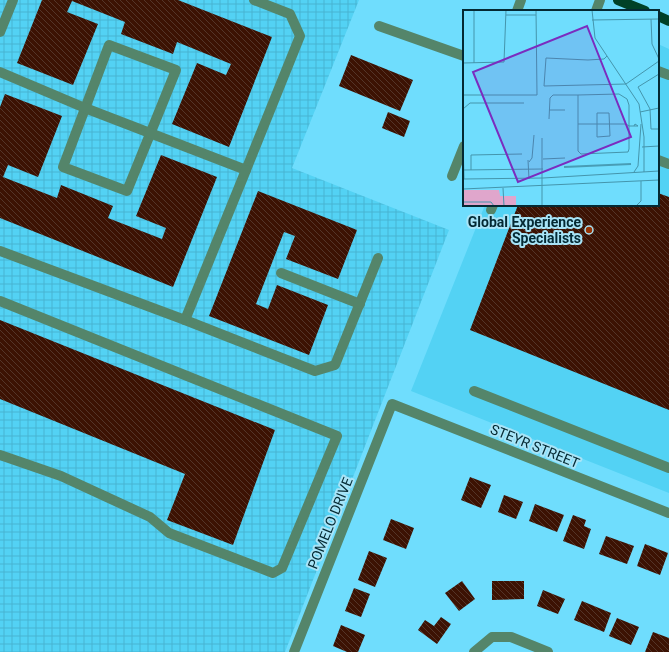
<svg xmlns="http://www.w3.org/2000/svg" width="669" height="652" font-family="Roboto,sans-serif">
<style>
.built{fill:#53d2f4}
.industrial{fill:url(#industrial-grid)}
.building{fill:url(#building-back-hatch)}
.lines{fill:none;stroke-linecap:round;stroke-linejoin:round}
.minor{stroke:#54856a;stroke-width:10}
.major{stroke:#004127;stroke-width:10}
.poi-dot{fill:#963103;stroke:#a8e4f7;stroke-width:1.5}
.labels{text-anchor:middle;stroke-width:4;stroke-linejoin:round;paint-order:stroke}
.poi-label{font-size:14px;font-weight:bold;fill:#042933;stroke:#a8e4f7;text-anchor:end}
.street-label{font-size:14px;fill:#042933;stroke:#a8e4f7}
.inset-river{fill:none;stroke:#489db6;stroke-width:2}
.inset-road{fill:none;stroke:#4495ac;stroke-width:1}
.view{fill:#7b2cbf;fill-opacity:0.15;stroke:#7b2cbf;stroke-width:2}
.inset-edge{fill:none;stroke:#042933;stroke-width:2}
</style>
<defs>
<pattern id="industrial-grid" width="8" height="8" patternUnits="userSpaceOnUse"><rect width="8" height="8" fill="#53d2f4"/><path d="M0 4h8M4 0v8" fill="none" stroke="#47b4d2"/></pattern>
<pattern id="building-back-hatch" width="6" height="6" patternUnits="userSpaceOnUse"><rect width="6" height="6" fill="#3c1203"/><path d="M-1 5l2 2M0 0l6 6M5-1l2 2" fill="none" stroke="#543529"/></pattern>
</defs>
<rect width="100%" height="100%" fill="#6fddfd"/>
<path class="built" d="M 658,44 L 669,49 L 669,493 L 411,391 L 485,205 L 658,205 Z"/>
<path class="industrial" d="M 0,0 L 359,0 L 292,168 L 449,230 L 285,652 L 0,652 Z"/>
<g class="building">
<path d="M 42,0 L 178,0 L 272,37 L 229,147 L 172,124 L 197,63 L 226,75 L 231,64 L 177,42 L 173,54 L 121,34 L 125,22 L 72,1 L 67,12 L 98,24 L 73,85 L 17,63 Z"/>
<path d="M 351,55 L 413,80 L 400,111 L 339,86 Z"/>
<path d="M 5,94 L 62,116 L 38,177 L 8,165 L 3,177 L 57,198 L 61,185 L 113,206 L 108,218 L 162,239 L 166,228 L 136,216 L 161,155 L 217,177 L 173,287 L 0,218 L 0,107 Z"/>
<path d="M 388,112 L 410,121 L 404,137 L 382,128 Z"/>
<path d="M 258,191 L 357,230 L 338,279 L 286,259 L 295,236 L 284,232 L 256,304 L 268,309 L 277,285 L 328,305 L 309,355 L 209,316 Z"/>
<path d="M 658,193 L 669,197 L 669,410 L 470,330 L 518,205 L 658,205 Z"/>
<path d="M 0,320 L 275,430 L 233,545 L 167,520 L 185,474 L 0,399 Z"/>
<path d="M 470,477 L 491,485 L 481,508 L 461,500 Z"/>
<path d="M 504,495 L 523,502 L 516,519 L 498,512 Z"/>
<path d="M 535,504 L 564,515 L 557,532 L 529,521 Z"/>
<path d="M 573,515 L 586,520 L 584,526 L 591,529 L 584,549 L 563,541 Z"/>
<path d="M 391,519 L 414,528 L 406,549 L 383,540 Z"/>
<path d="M 606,536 L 634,546 L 627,564 L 599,554 Z"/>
<path d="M 645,544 L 668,553 L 660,575 L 637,566 Z"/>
<path d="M 369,551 L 387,558 L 375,587 L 358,580 Z"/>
<path d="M 462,581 L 475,599 L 459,611 L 445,593 Z"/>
<path d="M 492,581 L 524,581 L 524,599 L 492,600 Z"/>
<path d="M 354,588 L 370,594 L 361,617 L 345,611 Z"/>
<path d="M 543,590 L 565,599 L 558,614 L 537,606 Z"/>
<path d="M 582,601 L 611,613 L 604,632 L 574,620 Z"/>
<path d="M 441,617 L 451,624 L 437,644 L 418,630 L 425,620 L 434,626 Z"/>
<path d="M 617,618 L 639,627 L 631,645 L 609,636 Z"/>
<path d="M 341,625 L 365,635 L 358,652 L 347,652 L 333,646 Z"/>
<path d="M 653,632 L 669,638 L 669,652 L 645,652 Z"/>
</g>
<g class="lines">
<g class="minor">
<path d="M 517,11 L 521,0"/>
<path d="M 596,11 L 600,0"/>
<path d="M 379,26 L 464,56"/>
<path d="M 0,32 L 13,0"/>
<path d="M 109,45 L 176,70 L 127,191 L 63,167 Z"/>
<path d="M 658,71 L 669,75"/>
<path d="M 0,72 L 85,108 L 246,170 L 300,36 L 290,14 L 254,0"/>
<path d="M 658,160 L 669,164"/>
<path d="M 246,170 L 185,320 L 315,371 L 335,365 L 378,258"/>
<path d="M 452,176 L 464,146"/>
<path d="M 491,210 L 493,205"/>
<path d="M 0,251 L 185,320"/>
<path d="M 281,273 L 360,304"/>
<path d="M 0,301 L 337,436 L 282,568 L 273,573 L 169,533 L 150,517 L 61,476 L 0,455"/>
<path d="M 474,391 L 669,468"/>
<path d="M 294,652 L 392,404 L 669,513"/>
<path d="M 474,652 L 492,637 L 511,637 L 548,652"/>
</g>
<g class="major">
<path d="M 618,0 L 645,11"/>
<path d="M 658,16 L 669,21"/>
</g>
</g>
<circle class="poi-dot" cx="589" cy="230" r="4"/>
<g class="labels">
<g class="poi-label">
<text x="581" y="227">Global Experience<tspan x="581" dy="16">Specialists</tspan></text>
</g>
<g class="street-label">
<text transform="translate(535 446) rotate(22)" y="5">STEYR STREET</text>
<text transform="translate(330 523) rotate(-68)" y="5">POMELO DRIVE</text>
</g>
</g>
<g transform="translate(463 10)">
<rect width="196" height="196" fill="#6fddfd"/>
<path d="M 0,180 L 36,180 L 38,190 L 30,185 L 0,185 Z" fill="#e0a6cc"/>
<path d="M 0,186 L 53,186 L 53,196 L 0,196 Z" fill="#e0a6cc"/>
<path d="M 0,185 L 32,185 L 38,190 L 38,196 L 30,188 L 0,187 Z" fill="#e0a6cc"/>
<path class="inset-river" d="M 101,157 L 168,154"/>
<path class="inset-road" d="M 11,0 L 11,53M 129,0 L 132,28 L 176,94 L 181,127 L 181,162M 43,5 L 73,5M 188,9 L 189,34 L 196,49M 129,10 L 196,9M 144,46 L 141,49 L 125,50 L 83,48 L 81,76 L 163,74 L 196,51M 0,53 L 41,52 L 43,0M 196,64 L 175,77 L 187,99 L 188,119 L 196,119M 0,85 L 74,85 L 73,0M 115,85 L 156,84 L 164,89 L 166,95 L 166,139 L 165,142 L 118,144 L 115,141 L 115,114 L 163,114 L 166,116 L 171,116 L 172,114 L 175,116 L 171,116M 0,99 L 7,93 L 61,93M 86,100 L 102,100M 177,102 L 196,98M 134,103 L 146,103 L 147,126 L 134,127 ZM 86,109 L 87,88 L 90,85 L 115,85 L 115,114M 0,129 L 1,169M 179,137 L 196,136M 80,149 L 102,148M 65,150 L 66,169M 66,152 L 69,148 L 71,125M 0,160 L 80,159M 8,160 L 8,145 L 59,144M 171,162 L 175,156 L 178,114M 0,169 L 80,168 L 196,161M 40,178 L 41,196M 0,179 L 196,170M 0,192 L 28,192 L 31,196M 79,196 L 79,128M 173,196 L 178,191 L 178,171"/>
<path class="view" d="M 124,16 L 168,127 L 55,172 L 10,62 Z"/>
<rect width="196" height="196" class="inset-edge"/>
</g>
</svg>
